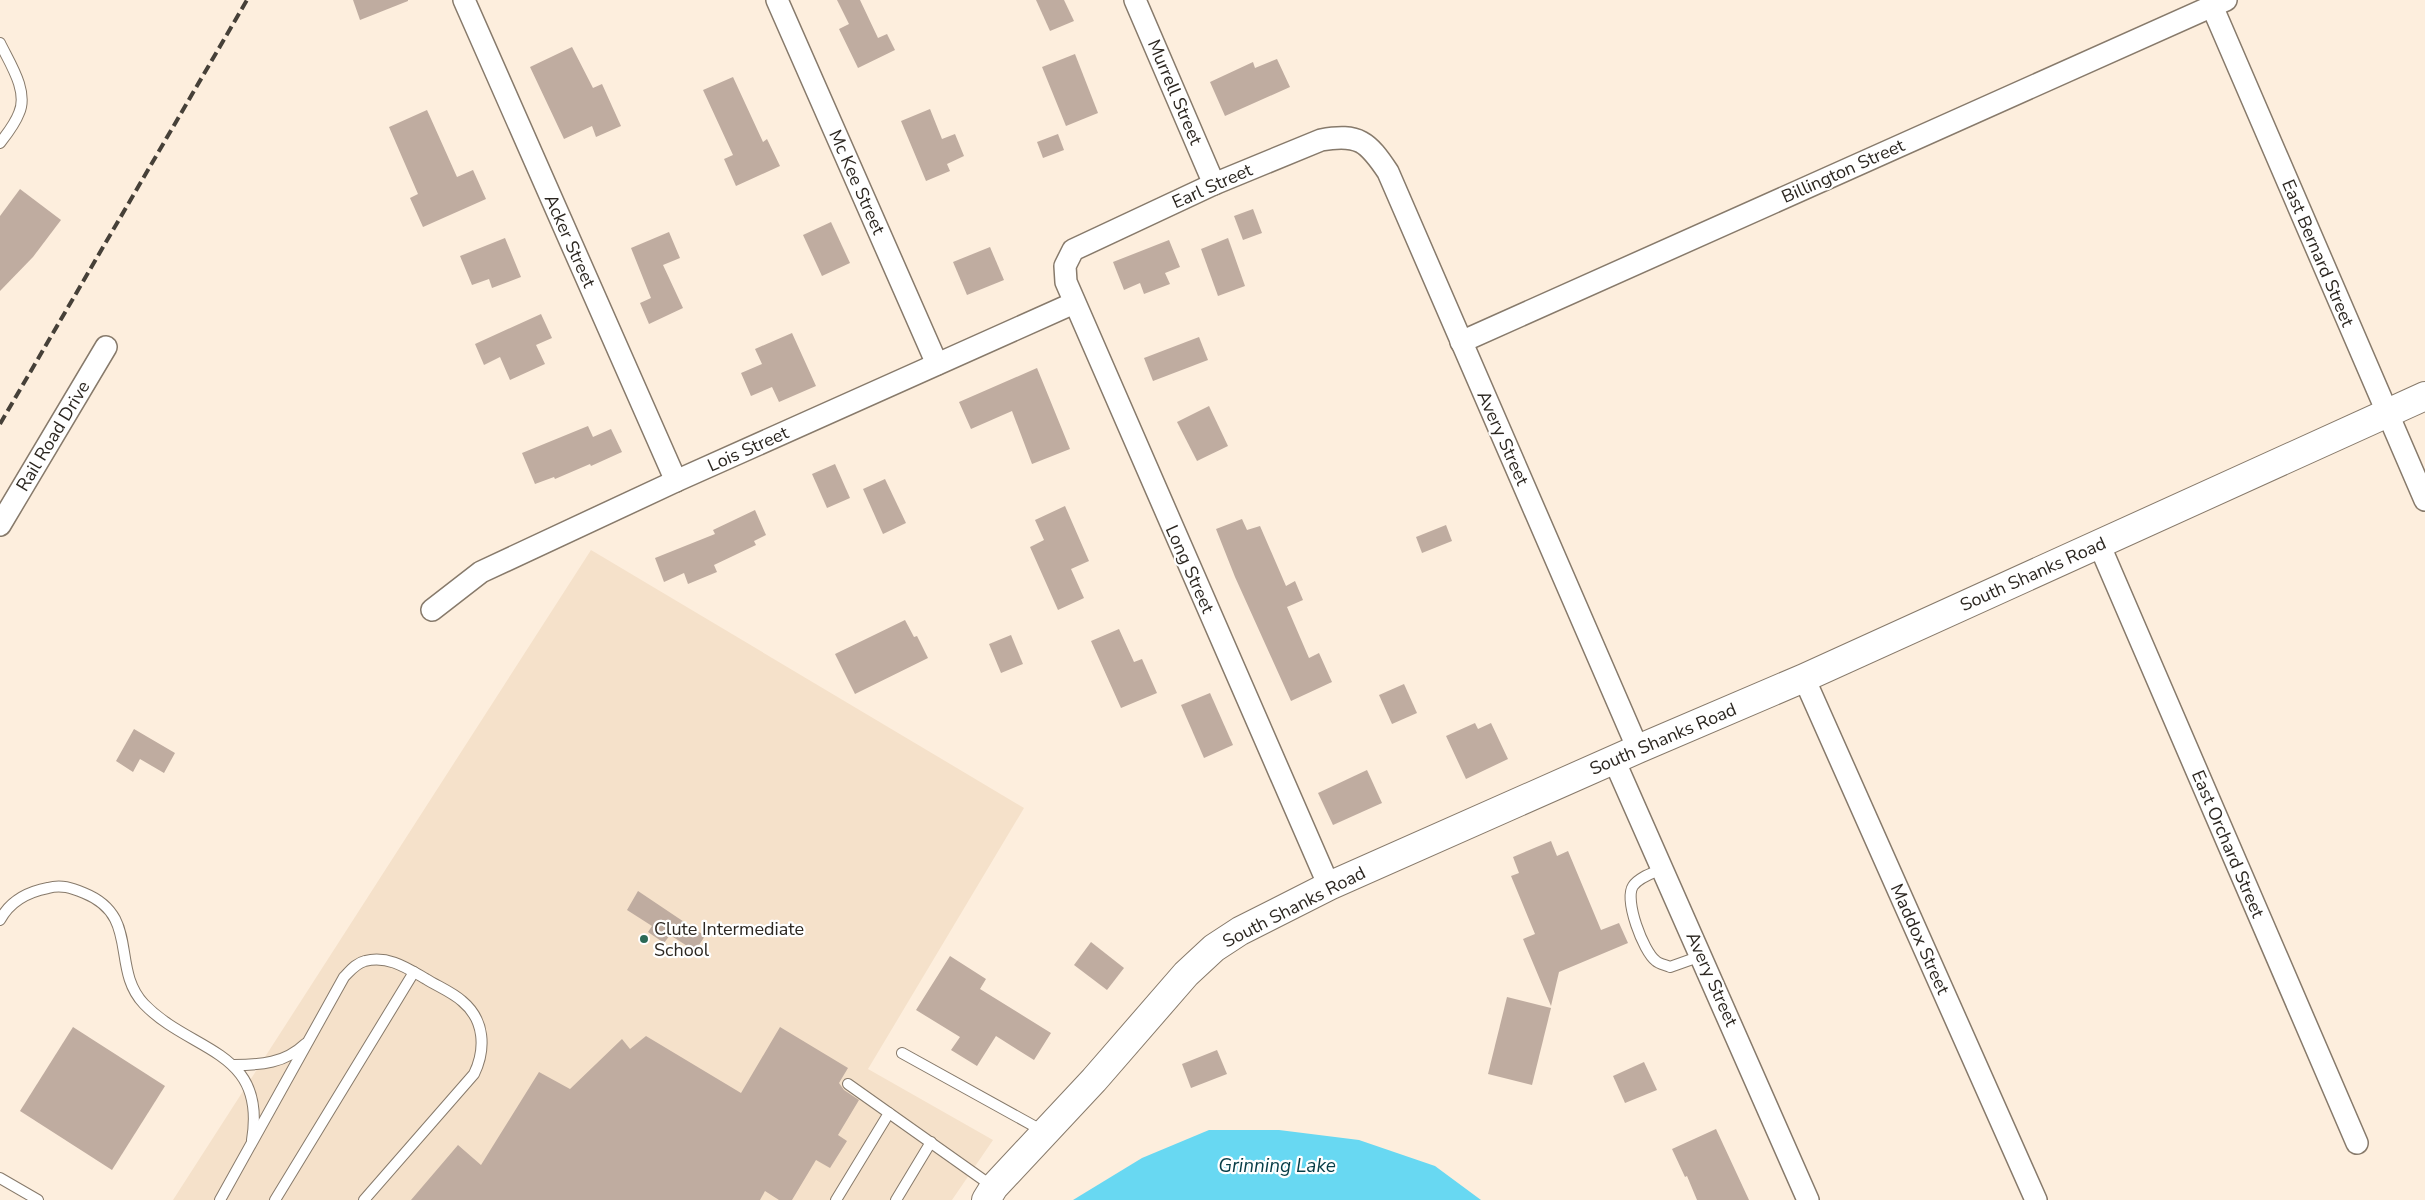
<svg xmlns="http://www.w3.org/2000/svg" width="2425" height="1200" font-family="'Nunito Sans',sans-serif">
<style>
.built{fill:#f5e1ca}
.water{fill:#68d8f2}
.building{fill:#bfaca0}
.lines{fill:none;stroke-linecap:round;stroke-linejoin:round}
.lane-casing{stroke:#877a6b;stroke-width:12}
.street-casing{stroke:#877a6b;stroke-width:24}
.secondary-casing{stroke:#877a6b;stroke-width:30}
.lane{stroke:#fff;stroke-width:10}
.street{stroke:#fff;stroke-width:21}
.secondary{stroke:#fff;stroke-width:28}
.rail{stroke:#464038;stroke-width:4;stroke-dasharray:10 5;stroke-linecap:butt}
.poi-dot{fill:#2a6956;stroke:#fff;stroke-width:2}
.labels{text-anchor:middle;stroke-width:4.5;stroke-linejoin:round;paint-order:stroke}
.street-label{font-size:18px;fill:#2c2721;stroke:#fff}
.poi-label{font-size:18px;fill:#2c2721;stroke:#fff;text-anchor:start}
.water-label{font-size:19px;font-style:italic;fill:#063d47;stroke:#fff}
</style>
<rect width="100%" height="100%" fill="#fdeedd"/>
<path class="built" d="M 591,550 L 1024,808 L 868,1069 L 993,1140 L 952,1200 L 173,1200 Z"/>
<path class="water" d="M 1209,1130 L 1279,1130 L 1359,1140 L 1435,1166 L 1481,1200 L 1073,1200 L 1142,1158 Z"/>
<g class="building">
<path d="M 353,0 L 408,0 L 408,1 L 360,20 Z"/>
<path d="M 837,0 L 860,0 L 878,38 L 887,34 L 895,50 L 858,68 L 839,29 L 849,24 Z"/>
<path d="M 1036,0 L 1064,0 L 1074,21 L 1050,31 Z"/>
<path d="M 572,47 L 593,88 L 602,84 L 621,126 L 596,137 L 592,126 L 564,139 L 530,67 Z"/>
<path d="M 1075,54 L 1098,113 L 1066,126 L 1042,67 Z"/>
<path d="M 1277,59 L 1290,87 L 1225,116 L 1210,82 L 1253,62 L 1255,68 Z"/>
<path d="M 733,77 L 763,142 L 767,139 L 780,166 L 736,186 L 724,159 L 733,155 L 703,90 Z"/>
<path d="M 930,109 L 942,139 L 955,134 L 964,156 L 947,164 L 950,171 L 926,181 L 901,121 Z"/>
<path d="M 427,110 L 457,177 L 473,170 L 486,199 L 423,227 L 410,198 L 418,194 L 389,127 Z"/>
<path d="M 1058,134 L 1064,150 L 1043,158 L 1037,142 Z"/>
<path d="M 20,189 L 61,220 L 33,257 L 0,291 L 0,216 Z"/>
<path d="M 1253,209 L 1262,233 L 1243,240 L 1234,216 Z"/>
<path d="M 831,222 L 850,263 L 822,276 L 803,235 Z"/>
<path d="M 669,232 L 680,258 L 663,265 L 683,308 L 649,324 L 640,303 L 651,298 L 631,248 Z"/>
<path d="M 505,238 L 521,277 L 492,288 L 489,279 L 472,285 L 460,256 Z"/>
<path d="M 1228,238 L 1245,286 L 1218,296 L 1201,249 Z"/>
<path d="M 1169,240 L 1180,267 L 1165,273 L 1170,284 L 1144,294 L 1140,283 L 1124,290 L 1113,262 Z"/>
<path d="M 990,247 L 1004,280 L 967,295 L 953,262 Z"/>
<path d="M 541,314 L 552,338 L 536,345 L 545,364 L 510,380 L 500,357 L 484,365 L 475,344 Z"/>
<path d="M 792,333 L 816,386 L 779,402 L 772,387 L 751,396 L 741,373 L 762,364 L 755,349 Z"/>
<path d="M 1199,337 L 1208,360 L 1153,381 L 1144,358 Z"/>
<path d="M 1037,368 L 1070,449 L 1032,464 L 1012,411 L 971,429 L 959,402 Z"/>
<path d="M 1209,406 L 1228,446 L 1197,461 L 1177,422 Z"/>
<path d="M 588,426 L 593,437 L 611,429 L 622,452 L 591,466 L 590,464 L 555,479 L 554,477 L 535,484 L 522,453 Z"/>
<path d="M 835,464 L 850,498 L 827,508 L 812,474 Z"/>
<path d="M 885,479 L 906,523 L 883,534 L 863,489 Z"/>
<path d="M 1065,506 L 1089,561 L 1071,569 L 1084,598 L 1058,610 L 1030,547 L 1044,540 L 1035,520 Z"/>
<path d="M 755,510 L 766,535 L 754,541 L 756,545 L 714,565 L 717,572 L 688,584 L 684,573 L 664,582 L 655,558 L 715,534 L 713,530 Z"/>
<path d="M 1242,519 L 1247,530 L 1260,526 L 1286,586 L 1295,581 L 1303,600 L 1287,607 L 1309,658 L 1319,653 L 1332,682 L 1291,701 L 1235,577 L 1216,529 Z"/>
<path d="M 1446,525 L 1452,541 L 1422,553 L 1416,537 Z"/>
<path d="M 905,620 L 914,637 L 917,636 L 928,658 L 855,694 L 835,654 Z"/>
<path d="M 1119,629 L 1134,662 L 1142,659 L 1157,693 L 1121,708 L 1091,641 Z"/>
<path d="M 1011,635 L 1023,664 L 1001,673 L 989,644 Z"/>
<path d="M 1404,684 L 1417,713 L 1392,724 L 1379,695 Z"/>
<path d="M 1210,693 L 1233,745 L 1204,758 L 1181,705 Z"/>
<path d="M 1475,723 L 1478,729 L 1491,723 L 1508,759 L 1466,779 L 1446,736 Z"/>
<path d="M 134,729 L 175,753 L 164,773 L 140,759 L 133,772 L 116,761 Z"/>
<path d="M 1367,770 L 1382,803 L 1333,825 L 1318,793 Z"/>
<path d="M 1551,841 L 1557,856 L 1568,851 L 1601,930 L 1619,923 L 1628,943 L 1559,972 L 1551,1006 L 1523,939 L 1535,934 L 1511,876 L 1519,873 L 1513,857 Z"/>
<path d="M 638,891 L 705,936 L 695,951 L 670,935 L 664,943 L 648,932 L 652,926 L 627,910 Z"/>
<path d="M 1091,942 L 1124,968 L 1107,990 L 1074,965 Z"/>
<path d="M 950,956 L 986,979 L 980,989 L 1051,1033 L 1034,1060 L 996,1036 L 977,1066 L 951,1050 L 960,1037 L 916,1010 Z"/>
<path d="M 1507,997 L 1551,1008 L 1532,1085 L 1488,1074 Z"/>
<path d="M 73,1027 L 165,1086 L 112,1170 L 20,1111 Z"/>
<path d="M 780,1027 L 848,1068 L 839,1083 L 844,1090 L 859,1100 L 838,1135 L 847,1141 L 830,1168 L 816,1160 L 792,1200 L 779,1200 L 765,1191 L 760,1200 L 411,1200 L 458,1145 L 481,1165 L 539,1072 L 570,1089 L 622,1039 L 630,1049 L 646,1036 L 741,1093 Z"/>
<path d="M 1217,1050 L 1227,1074 L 1191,1088 L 1182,1064 Z"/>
<path d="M 1644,1062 L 1657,1090 L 1625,1103 L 1613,1076 Z"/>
<path d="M 1716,1129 L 1749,1200 L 1697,1200 L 1687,1176 L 1685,1177 L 1672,1149 Z"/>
</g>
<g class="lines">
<g class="lane-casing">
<g id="lane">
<path d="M 0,43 C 9,62 29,91 19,113 C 15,124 7,134 0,143"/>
<path d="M 1662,869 C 1653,873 1639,877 1633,886 C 1624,900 1643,951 1656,961 C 1659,964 1666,965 1670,967 L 1701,956"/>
<path d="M 0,920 C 10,901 27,892 48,888 C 61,884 72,888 84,893 C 141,916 110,968 144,1004 C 191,1053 267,1049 252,1140"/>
<path d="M 902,1053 L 1043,1131"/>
<path d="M 234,1065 C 261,1065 285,1063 305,1044"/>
<path d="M 848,1084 L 992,1186"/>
<path d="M 0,1178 L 38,1200"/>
<path d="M 220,1200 L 344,977 C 350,971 356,963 365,961 C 388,955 407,968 426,979 C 437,986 452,992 462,1001 C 485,1020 486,1049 474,1074 L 364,1200"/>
<path d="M 275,1200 L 414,972"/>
<path d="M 836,1200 L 889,1113"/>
<path d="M 896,1200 L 931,1142"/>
</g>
</g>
<g class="street-casing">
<g id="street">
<path d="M 464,0 L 676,481"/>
<path d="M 777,0 L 937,364"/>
<path d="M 1135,0 L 1214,184"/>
<path d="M 2212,6 L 2425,500"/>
<path d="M 1461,342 L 2226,0"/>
<path d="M 0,525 L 106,347"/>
<path d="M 2099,544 L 2357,1143"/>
<path d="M 432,610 L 481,572 L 676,481 L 1074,303"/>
<path d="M 1804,678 L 2036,1200"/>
<path d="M 1614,760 L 1808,1200"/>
<path d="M 1329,886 L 1066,282 L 1065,266 L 1073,250 L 1214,184 L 1321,140 C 1359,133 1368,142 1388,172 L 1638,749"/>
</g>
</g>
<g class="secondary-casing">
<path id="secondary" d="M 986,1200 L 994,1187 L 1094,1080 L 1186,974 L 1214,948 L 1240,931 L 1329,886 L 1638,749 L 1804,678 L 2425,396"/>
</g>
<use href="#lane" class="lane"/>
<use href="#street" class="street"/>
<use href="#secondary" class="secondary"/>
<path class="rail" d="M 0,424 L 247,0"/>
</g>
<circle class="poi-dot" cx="644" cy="939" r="5"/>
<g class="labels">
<g class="street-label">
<text transform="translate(1175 92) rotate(67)" y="6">Murrell Street</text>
<text transform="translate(1843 171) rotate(-24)" y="6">Billington Street</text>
<text transform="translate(857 182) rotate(66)" y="6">Mc Kee Street</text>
<text transform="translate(1212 186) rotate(-24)" y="6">Earl Street</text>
<text transform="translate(570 241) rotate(66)" y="6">Acker Street</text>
<text transform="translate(2318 253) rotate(67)" y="6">East Bernard Street</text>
<text transform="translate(53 436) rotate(-59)" y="6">Rail Road Drive</text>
<text transform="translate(1503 438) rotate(66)" y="6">Avery Street</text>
<text transform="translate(748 449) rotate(-24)" y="6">Lois Street</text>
<text transform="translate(1190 569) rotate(66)" y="6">Long Street</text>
<text transform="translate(2033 574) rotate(-24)" y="6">South Shanks Road</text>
<text transform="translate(1663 739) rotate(-23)" y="6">South Shanks Road</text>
<text transform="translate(2228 844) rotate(67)" y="6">East Orchard Street</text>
<text transform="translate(1294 907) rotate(-27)" y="6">South Shanks Road</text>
<text transform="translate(1920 939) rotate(66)" y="6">Maddox Street</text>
<text transform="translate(1712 979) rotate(66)" y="6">Avery Street</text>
</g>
<g class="poi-label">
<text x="654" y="935">Clute Intermediate<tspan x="654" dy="21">School</tspan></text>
</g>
<g class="water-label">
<text x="1277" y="1172">Grinning Lake</text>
</g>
</g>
</svg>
